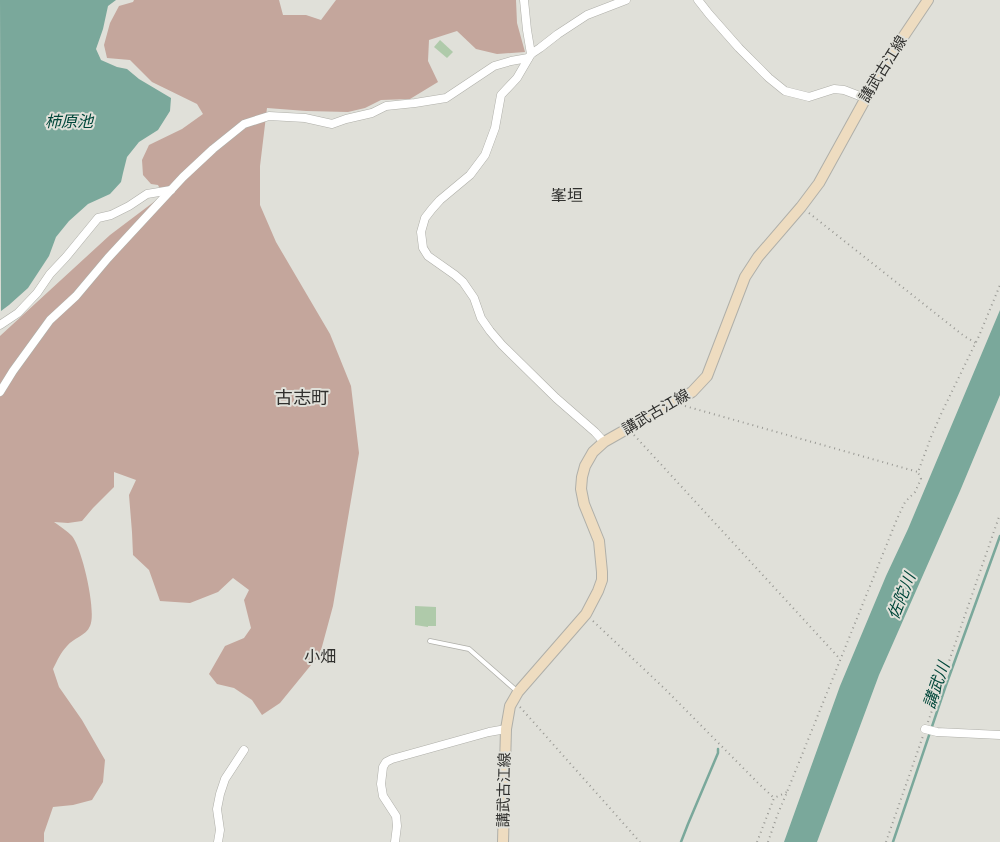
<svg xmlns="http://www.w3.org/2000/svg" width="1000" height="842" font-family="Raleway,'Noto Sans JP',sans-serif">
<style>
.green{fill:#c4a69c}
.water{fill:#7aa89b}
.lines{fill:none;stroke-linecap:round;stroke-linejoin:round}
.stream{stroke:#7aa89b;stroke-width:2.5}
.building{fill:#afcaaa}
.lane-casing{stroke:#afafa9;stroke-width:5.5}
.street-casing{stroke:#afafa9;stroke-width:9}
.secondary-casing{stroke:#afafa9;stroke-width:12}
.path{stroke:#999994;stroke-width:2;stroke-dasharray:1 4;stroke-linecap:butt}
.lane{stroke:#fff;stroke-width:4}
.street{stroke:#fff;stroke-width:8}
.secondary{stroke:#eedcc0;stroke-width:10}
.labels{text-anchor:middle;stroke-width:4;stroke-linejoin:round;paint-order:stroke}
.street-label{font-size:15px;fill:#30302e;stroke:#e0e0d9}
.water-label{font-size:16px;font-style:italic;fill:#01473a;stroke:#e0e0d9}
.neighbourhood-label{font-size:16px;fill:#30302e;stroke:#e0e0d9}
.quarter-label{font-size:18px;fill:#30302e;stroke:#e0e0d9}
</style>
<rect width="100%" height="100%" fill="#e0e0d9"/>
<path class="green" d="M 134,0 L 279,0 L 283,15 L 306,15 L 321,20 L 336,0 L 516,0 L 517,23 L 525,52 L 497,54 L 476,49 L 457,31 L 429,40 L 428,61 L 438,82 L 410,99 L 381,100 L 365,108 L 348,112 L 306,111 L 267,108 L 260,166 L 260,205 L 276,242 L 330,334 L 351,386 L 359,453 L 333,606 L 320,654 L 280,703 L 262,715 L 252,700 L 234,688 L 217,684 L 209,674 L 225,646 L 244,638 L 251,628 L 244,600 L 249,590 L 233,578 L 218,592 L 190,603 L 160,601 L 149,570 L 133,555 L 132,532 L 129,495 L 136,480 L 114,472 L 114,487 L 93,508 L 82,521 L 68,523 L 54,522 C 60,526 67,531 72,536 C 82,548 97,612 90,626 C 86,636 73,638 67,646 C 61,652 57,661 53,669 L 59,687 L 82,720 L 105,760 L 103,782 L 92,800 L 73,805 L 53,807 L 44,833 L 44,842 L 0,842 L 0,336 L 110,235 L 163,195 L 158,185 L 151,184 L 143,175 L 142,160 L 149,145 L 182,129 L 203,114 L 197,104 L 152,82 L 130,60 L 107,58 L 104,45 L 110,23 L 119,6 L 133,2 Z"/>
<g class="water">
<path d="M 0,0 L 116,0 L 108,6 L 103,29 L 96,49 L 101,60 L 117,67 L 127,69 L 139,79 L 171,98 L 170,111 L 158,130 L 139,142 L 127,157 L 123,173 L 121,182 L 110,194 L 88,204 L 69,221 L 56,237 L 49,256 L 28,288 L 9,305 L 1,311 Z"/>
<path d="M 1000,310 L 1000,395 L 960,491 L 879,675 L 817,842 L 784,842 L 840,686 L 886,576 L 908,529 Z"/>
</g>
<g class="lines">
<g class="stream">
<path d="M 681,842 L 688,824 L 718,753 L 718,749"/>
<path d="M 893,842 L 945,688 L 1000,536"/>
</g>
</g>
<g class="building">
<path d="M 440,40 L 453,52 L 447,58 L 434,47 Z"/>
<path d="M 415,606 L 436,607 L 436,626 L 428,626 L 428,627 L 415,625 Z"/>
</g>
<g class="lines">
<g class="lane-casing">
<path id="lane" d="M 430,641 L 469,649 L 518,692"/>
</g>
<g class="street-casing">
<g id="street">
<path d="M 524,0 L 527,30 L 531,54"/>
<path d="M 698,0 L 709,14 L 739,48 L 769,78 L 785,91 L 809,97 L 834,89 L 844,90 L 865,98"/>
<path d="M 0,325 L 18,313 L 37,293 L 50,274 L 66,257 L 98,218 L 111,215 L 129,206 L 147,194 L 171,190"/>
<path d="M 0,392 L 13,371 L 50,320 L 76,296 L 108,258 L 183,177 L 213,149 L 244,124 L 269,116 L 305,118 L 332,124 L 346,119 L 372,113 L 386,106 L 415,103 L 446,98 L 494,66 L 511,61 L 528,58"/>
<path d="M 604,442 L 595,432 L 556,398 L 502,345 L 490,331 L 481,318 L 474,298 L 463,282 L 455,275 L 428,256 L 423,248 L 421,232 L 425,218 L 432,209 L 440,200 L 470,175 L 485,155 L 495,128 L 501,95 L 517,78 L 531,54 L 540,48 L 558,34 L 587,15 L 626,0"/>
<path d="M 925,729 L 937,732 L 1000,735"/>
<path d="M 218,842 L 220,830 L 217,809 L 220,794 L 225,779 L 244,750"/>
<path d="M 395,842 L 397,826 L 396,816 L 383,796 L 381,784 L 383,767 L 386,762 L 392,759 L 489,732 L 506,729"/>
</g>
</g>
<g class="secondary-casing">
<path id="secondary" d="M 503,842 L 506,729 L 510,706 L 518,692 L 586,614 L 598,591 L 602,580 L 602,572 L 599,541 L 584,504 L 581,489 L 582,477 L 585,466 L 593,452 L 604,442 L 692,392 L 707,376 L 745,277 L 758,257 L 801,207 L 819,183 L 883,67 L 928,0"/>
</g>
<g class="path">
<path d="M 809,213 L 964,336 L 976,343"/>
<path d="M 685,406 L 918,472"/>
<path d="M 634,435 L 840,659"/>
<path d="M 593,621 L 665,689 L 758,783 L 774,798"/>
<path d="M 520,707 L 640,842"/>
<path d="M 928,722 L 1000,514"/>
<path d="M 757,842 L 774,798 L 787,792"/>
<path d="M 768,842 L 777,816 L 787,792 L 897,519 L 905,502 L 915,492 L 921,479 L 918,472 L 931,437 L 942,412 L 979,336 L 1000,285"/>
<path d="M 886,842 L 923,736"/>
</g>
<use href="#lane" class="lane"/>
<use href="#street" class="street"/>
<use href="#secondary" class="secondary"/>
</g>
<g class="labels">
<g class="street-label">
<text transform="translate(883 69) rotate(-58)" y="5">講武古江線</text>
<text transform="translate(656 412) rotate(-30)" y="5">講武古江線</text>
<text transform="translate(504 790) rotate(-89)" y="5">講武古江線</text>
</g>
<g class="water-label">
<text x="69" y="127">柿原池</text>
<text transform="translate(901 596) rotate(-68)" y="6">佐陀川</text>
<text transform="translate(936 685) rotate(-71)" y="6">講武川</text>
</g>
<g class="neighbourhood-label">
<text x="567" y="201">峯垣</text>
<text x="320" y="662">小畑</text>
</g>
<g class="quarter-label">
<text x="302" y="404">古志町</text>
</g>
</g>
</svg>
